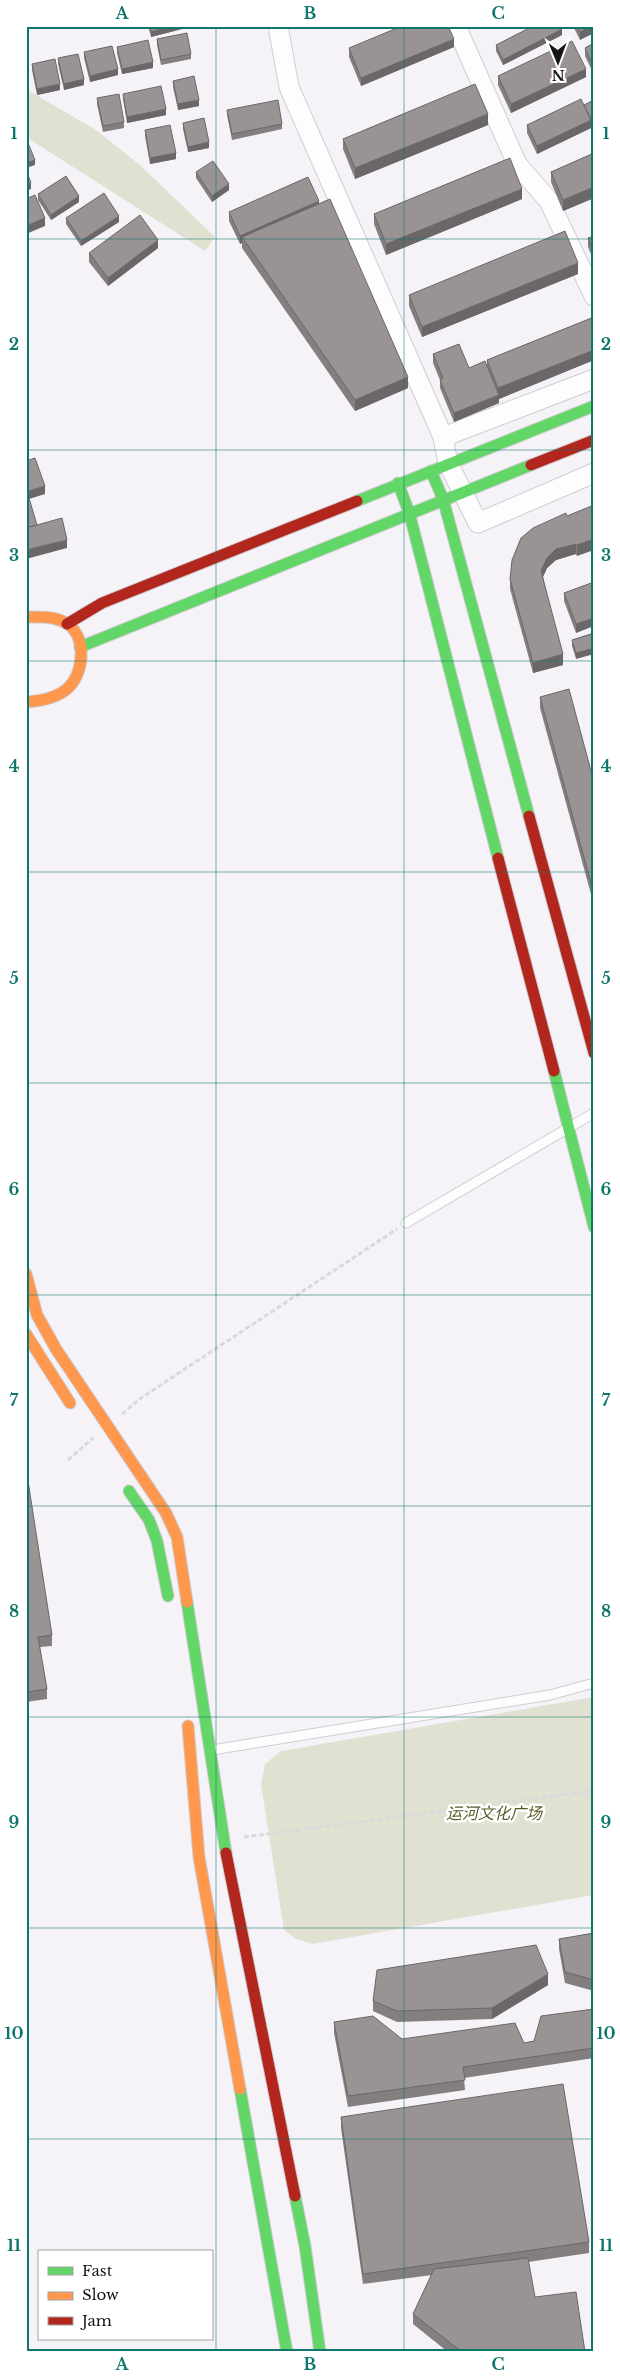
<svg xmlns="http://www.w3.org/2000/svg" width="620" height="2378" font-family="'Libre Baskerville','Noto Sans SC',serif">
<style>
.green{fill:#e1e1d2}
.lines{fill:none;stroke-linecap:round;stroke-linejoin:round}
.lane-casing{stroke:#cecdd0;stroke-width:11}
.street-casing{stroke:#cecdd0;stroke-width:21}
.fast-casing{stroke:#cecdd0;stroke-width:13}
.slow-casing{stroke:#cecdd0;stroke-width:13}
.jam-casing{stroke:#cecdd0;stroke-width:13}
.path{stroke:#d9d9d9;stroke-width:3;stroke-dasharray:5 2.5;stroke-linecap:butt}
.lane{stroke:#fefdfe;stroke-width:9}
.street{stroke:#fefdfe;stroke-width:19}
.fast{stroke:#63d668;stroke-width:11}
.slow{stroke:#ff974d;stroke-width:11}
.jam{stroke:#b3261e;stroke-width:11}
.wall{fill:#847e7f}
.shaded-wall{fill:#6b6768}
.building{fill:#999394;stroke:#6b6768}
.grid{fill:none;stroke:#0f766e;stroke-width:1;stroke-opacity:0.55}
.labels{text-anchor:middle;stroke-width:5;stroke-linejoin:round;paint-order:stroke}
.park-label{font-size:16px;font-style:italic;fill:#5a5b28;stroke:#fff}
.neatline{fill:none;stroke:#0f766e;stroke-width:2}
.grid-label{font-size:16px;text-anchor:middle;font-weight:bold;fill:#0f766e}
</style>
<rect width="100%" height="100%" fill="#f5f3f8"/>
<g class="green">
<path d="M 26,89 L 96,130 L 141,166 L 215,237 L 205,251 L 26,137 Z"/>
<path d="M 594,1697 L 594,1895 L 312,1944 L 296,1939 L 284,1930 L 261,1784 L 265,1764 L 281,1751 Z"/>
</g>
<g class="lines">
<g class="lane-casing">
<g id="lane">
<path d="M 406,1223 L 594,1113"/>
<path d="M 212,1750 L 550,1695 L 594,1683"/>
</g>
</g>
<g class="street-casing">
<g id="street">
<path d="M 278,26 L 289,87 L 443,437"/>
<path d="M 456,26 L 517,164 L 549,201 L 594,296"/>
<path d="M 594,379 L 443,437 L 448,463 L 478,523 L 594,473"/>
</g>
</g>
<g class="fast-casing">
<g id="fast">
<path d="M 431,471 L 443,499 L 529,816"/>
<path d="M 398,483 L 409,512 L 498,858"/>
<path d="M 357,501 L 594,406"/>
<path d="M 80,647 L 531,465"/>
<path d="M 554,1071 L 594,1227"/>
<path d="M 129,1491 L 149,1520 L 157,1541 L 168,1596"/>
<path d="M 187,1602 L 226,1853"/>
<path d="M 240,2089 L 287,2352"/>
<path d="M 295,2196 L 305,2246 L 320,2352"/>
</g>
</g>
<g class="slow-casing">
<g id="slow">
<path d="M 26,617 C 39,617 53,616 64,622 C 87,633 85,671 69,687 C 58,698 41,701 26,702"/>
<path d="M 26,1274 L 37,1315 L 56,1349 L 166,1513 L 177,1537 L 187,1602"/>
<path d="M 26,1334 L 70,1403"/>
<path d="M 188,1726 L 199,1857 L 240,2089"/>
</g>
</g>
<g class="jam-casing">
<g id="jam">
<path d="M 531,465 L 594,440"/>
<path d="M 67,624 L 102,603 L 357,501"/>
<path d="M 529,816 L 594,1053"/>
<path d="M 498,858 L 554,1071"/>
<path d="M 226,1853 L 295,2196"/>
</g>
</g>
<g class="path">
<path d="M 122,1414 L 141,1398 L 397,1229"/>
<path d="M 68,1460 L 93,1438"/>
<path d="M 244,1837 L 594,1791"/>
</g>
<use href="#lane" class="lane"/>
<use href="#street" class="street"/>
<use href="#fast" class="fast"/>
<use href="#slow" class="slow"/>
<use href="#jam" class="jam"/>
</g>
<g class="wall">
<path d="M 148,26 L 182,26 L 182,29 L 151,37 Z"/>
<path d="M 573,26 L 594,26 L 580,40 Z"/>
<path d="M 562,35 L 503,65 L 496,51 L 496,45 Z"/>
<path d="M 157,39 L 191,54 L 191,59 L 161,65 L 157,45 Z"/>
<path d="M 594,43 L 594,75 L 585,56 L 585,48 Z"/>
<path d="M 117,47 L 153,68 L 122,74 L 117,53 Z"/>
<path d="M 454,47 L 361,86 L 349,57 L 349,48 Z"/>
<path d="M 84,52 L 118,75 L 90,82 L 84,58 Z"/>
<path d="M 58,58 L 84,85 L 64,90 L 58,64 Z"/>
<path d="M 32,64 L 60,90 L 37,95 L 32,70 Z"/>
<path d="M 498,76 L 586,77 L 511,113 L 498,85 Z"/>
<path d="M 173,81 L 199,106 L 178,110 L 173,87 Z"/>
<path d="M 123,94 L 166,115 L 127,123 L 123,99 Z"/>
<path d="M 97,98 L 124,122 L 124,128 L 103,132 L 97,104 Z"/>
<path d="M 594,100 L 594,120 L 591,122 L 591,128 L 537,154 L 527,133 L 527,125 L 584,105 Z"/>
<path d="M 227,110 L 282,124 L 282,129 L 232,140 L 227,115 Z"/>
<path d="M 183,123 L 209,148 L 188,152 L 183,129 Z"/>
<path d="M 488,125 L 355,179 L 343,149 L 343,139 Z"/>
<path d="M 145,130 L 176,159 L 150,164 L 145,136 Z"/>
<path d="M 594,153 L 594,198 L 563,211 L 551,182 L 551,172 Z"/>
<path d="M 196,172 L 229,190 L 212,202 L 196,178 Z"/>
<path d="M 38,194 L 79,202 L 51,220 L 38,200 Z"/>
<path d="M 522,199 L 386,255 L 374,224 L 374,214 Z"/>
<path d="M 319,204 L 408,388 L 355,411 L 242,248 L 242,243 L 240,244 L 229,221 L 229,212 Z"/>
<path d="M 66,218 L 119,222 L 81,246 L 66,224 Z"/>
<path d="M 594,236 L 594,261 L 588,247 L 588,238 Z"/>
<path d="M 158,248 L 108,286 L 89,262 L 89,253 Z"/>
<path d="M 578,274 L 422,337 L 409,306 L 409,295 Z"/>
<path d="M 594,317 L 594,360 L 499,399 L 499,403 L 454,422 L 440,388 L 440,380 L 433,363 L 433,354 L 469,368 L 487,364 L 487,360 Z"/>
<path d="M 594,505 L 577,556 L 576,554 L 556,560 L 547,568 L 543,577 L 563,665 L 533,673 L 510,589 L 510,579 L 567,516 Z"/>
<path d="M 594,582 L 576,633 L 564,601 L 564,593 Z"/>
<path d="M 594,633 L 576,659 L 572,646 L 572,640 Z"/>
<path d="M 540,697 L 594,782 L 594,905 L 540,708 Z"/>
<path d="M 26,1481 L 52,1635 L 52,1646 L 40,1647 L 47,1689 L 47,1699 L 26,1702 Z"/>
<path d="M 594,1933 L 594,1991 L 565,1983 L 559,1949 L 559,1939 Z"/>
<path d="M 548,1985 L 492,2019 L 397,2022 L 373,2011 L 373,2001 Z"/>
<path d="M 594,2009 L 594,2058 L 464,2078 L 465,2090 L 348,2107 L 334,2033 L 334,2022 L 402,2039 L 524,2043 L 534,2041 Z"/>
<path d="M 341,2117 L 589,2242 L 589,2253 L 528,2262 L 535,2297 L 585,2352 L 448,2352 L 413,2324 L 413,2314 L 432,2275 L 363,2284 L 341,2128 Z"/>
</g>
<g class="shaded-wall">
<path d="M 26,26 L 38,26 L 26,29 Z"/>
<path d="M 172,26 L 182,26 L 182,29 L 151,37 L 151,32 Z"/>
<path d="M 591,26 L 594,26 L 594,33 L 580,40 L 580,32 Z"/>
<path d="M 562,29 L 562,35 L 503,65 L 503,60 Z"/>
<path d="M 454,39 L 454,47 L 361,86 L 361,78 Z"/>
<path d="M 153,62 L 153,68 L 122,74 L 122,69 Z"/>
<path d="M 118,69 L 118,75 L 90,82 L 90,76 Z"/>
<path d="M 586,69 L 586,77 L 511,113 L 511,104 Z"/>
<path d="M 84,79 L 84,85 L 64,90 L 64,84 Z"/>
<path d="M 60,84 L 60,90 L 37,95 L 37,89 Z"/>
<path d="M 199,100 L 199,106 L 178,110 L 178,104 Z"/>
<path d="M 166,109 L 166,115 L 127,123 L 127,117 Z"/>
<path d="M 488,114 L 488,125 L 355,179 L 355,168 Z"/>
<path d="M 594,117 L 594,120 L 591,122 L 591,128 L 537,154 L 537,146 Z"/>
<path d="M 209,142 L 209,148 L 188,152 L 188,147 Z"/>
<path d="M 176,153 L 176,159 L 150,164 L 150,158 Z"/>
<path d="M 35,160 L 35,165 L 26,168 L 26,163 Z"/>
<path d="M 31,183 L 31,189 L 26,191 L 26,185 Z"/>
<path d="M 229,184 L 229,190 L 212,202 L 212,196 Z"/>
<path d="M 594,187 L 594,198 L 563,211 L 563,200 Z"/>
<path d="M 522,189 L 522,199 L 386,255 L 386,244 Z"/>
<path d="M 79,196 L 79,202 L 51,220 L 51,215 Z"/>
<path d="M 319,201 L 319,209 L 242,237 L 242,243 L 240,244 L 240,236 Z"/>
<path d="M 119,216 L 119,222 L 81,246 L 81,241 Z"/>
<path d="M 45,218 L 45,226 L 26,234 L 26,226 Z"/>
<path d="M 158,240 L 158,248 L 108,286 L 108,278 Z"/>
<path d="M 578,263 L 578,274 L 422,337 L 422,327 Z"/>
<path d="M 594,350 L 594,360 L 499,399 L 499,403 L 454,422 L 454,413 L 498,396 L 498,388 Z"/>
<path d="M 408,377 L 408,388 L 355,411 L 355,400 Z"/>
<path d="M 29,445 L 29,453 L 26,454 L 26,446 Z"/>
<path d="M 45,486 L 45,494 L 26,500 L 26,492 Z"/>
<path d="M 594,539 L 594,550 L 577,556 L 577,545 Z"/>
<path d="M 67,540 L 67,548 L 26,559 L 26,550 Z"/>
<path d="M 576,544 L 576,554 L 556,560 L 547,568 L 541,581 L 541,571 L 547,558 L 556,549 Z"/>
<path d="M 594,618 L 594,626 L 576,633 L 576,624 Z"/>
<path d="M 594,648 L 594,654 L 576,659 L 576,653 Z"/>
<path d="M 563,654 L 563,665 L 533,673 L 533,663 Z"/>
<path d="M 548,1974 L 548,1985 L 492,2019 L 492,2008 Z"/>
</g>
<g class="building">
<path d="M 150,26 L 172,26 L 151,32 Z"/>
<path d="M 402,26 L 448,26 L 454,39 L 361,78 L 349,48 Z"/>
<path d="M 533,26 L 560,26 L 562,29 L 503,60 L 496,45 Z"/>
<path d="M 577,26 L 591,26 L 580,32 Z"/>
<path d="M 187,33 L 191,54 L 161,60 L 157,39 Z"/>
<path d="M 148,40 L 153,62 L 122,69 L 117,47 Z"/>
<path d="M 572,41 L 586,69 L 511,104 L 498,76 Z"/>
<path d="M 594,43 L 594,67 L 585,48 Z"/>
<path d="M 112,46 L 118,69 L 90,76 L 84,52 Z"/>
<path d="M 78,54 L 84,79 L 64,84 L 58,58 Z"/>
<path d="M 55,59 L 60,84 L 37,89 L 32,64 Z"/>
<path d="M 194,76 L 199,100 L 178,104 L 173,81 Z"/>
<path d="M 475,84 L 488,114 L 355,168 L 343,139 Z"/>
<path d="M 161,86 L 166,109 L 127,117 L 123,94 Z"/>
<path d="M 119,94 L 124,122 L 103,126 L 97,98 Z"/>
<path d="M 581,99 L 591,120 L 537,146 L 527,125 Z"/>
<path d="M 278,100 L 282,124 L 232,134 L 227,110 Z"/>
<path d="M 594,100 L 594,117 L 591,119 L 584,105 Z"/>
<path d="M 204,118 L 209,142 L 188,147 L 183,123 Z"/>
<path d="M 170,125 L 176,153 L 150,158 L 145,130 Z"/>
<path d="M 26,143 L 28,143 L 35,160 L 26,163 Z"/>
<path d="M 594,153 L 594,187 L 563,200 L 551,172 Z"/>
<path d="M 510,158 L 522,189 L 386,244 L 374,214 Z"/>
<path d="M 213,161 L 229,184 L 212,196 L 196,172 Z"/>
<path d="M 26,170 L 31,183 L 26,185 Z"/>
<path d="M 66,176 L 79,196 L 51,215 L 38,194 Z"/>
<path d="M 308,177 L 319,201 L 240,236 L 229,212 Z"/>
<path d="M 104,193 L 119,216 L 81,241 L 66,218 Z"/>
<path d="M 35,195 L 45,218 L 26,226 L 26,199 Z"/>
<path d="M 330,199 L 408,377 L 355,400 L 242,237 Z"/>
<path d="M 140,215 L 158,240 L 108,278 L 89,253 Z"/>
<path d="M 565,231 L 578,263 L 422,327 L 409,295 Z"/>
<path d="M 594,236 L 594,252 L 588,238 Z"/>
<path d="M 594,317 L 594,350 L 498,388 L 487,360 Z"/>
<path d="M 459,344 L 469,368 L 485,361 L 499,395 L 454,413 L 440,380 L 443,378 L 433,354 Z"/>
<path d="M 26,437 L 29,445 L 26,446 Z"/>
<path d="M 35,458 L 45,486 L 26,492 L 26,461 Z"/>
<path d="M 29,498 L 37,525 L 26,528 L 26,499 Z"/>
<path d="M 594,505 L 594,539 L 577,545 L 576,544 L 556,549 L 547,558 L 541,571 L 563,654 L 533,663 L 510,579 L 512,560 L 521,538 L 533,528 L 566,513 L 567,516 Z"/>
<path d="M 62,518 L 67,540 L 26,550 L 26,528 Z"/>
<path d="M 594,582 L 594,618 L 576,624 L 564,593 Z"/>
<path d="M 594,633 L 594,648 L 576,653 L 572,640 Z"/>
<path d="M 569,689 L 594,782 L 594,894 L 540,697 Z"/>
<path d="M 26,1481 L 28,1481 L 52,1635 L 38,1637 L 47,1689 L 26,1692 Z"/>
<path d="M 594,1933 L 594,1980 L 565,1972 L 559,1939 Z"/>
<path d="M 536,1945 L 548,1974 L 492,2008 L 397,2011 L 373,2001 L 377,1970 Z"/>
<path d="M 594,2009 L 594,2048 L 463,2067 L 465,2080 L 348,2096 L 334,2022 L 373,2016 L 402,2039 L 515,2023 L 524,2043 L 534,2041 L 541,2016 Z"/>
<path d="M 563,2084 L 589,2242 L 363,2274 L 341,2117 Z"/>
<path d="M 528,2258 L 535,2297 L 576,2292 L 585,2352 L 462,2352 L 413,2314 L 434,2269 Z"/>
</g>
<path class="grid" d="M 216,26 L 216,2352M 404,26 L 404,2352M 26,239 L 594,239M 26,450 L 594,450M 26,661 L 594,661M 26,872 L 594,872M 26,1083 L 594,1083M 26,1295 L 594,1295M 26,1506 L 594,1506M 26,1717 L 594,1717M 26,1928 L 594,1928M 26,2139 L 594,2139"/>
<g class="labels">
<g class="park-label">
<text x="494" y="1819">运河文化广场</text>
</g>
</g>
<rect width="620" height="2378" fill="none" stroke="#ffffff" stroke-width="55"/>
<rect x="38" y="2250" width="175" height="90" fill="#ffffff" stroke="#a2a1a3"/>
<rect x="48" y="2267" width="25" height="8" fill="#63d668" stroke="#a2a1a3"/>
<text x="82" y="2276" font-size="15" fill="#161518">Fast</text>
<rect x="48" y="2292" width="25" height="8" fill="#ff974d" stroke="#a2a1a3"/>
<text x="82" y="2300" font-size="15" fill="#161518">Slow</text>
<rect x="48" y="2317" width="25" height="8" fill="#b3261e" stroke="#a2a1a3"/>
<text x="82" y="2326" font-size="15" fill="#161518">Jam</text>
<g transform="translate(558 62) rotate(179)" stroke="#ffffff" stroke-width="4" paint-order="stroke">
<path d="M0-4L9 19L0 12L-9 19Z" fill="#161518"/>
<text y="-8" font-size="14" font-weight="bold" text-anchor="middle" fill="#161518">N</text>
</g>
<rect x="28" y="28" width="564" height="2322" class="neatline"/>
<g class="grid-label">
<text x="122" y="19">A</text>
<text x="310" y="19">B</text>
<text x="498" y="19">C</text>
<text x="14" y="139">1</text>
<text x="606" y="139">1</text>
<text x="14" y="350">2</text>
<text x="606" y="350">2</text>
<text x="14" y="561">3</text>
<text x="606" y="561">3</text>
<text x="14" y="772">4</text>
<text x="606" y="772">4</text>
<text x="14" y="984">5</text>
<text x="606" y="984">5</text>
<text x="14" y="1195">6</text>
<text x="606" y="1195">6</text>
<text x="14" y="1406">7</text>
<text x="606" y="1406">7</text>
<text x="14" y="1617">8</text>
<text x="606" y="1617">8</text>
<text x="14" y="1828">9</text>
<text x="606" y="1828">9</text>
<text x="14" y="2039">10</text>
<text x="606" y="2039">10</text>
<text x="14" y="2251">11</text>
<text x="606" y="2251">11</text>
<text x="122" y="2370">A</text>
<text x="310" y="2370">B</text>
<text x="498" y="2370">C</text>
</g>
</svg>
